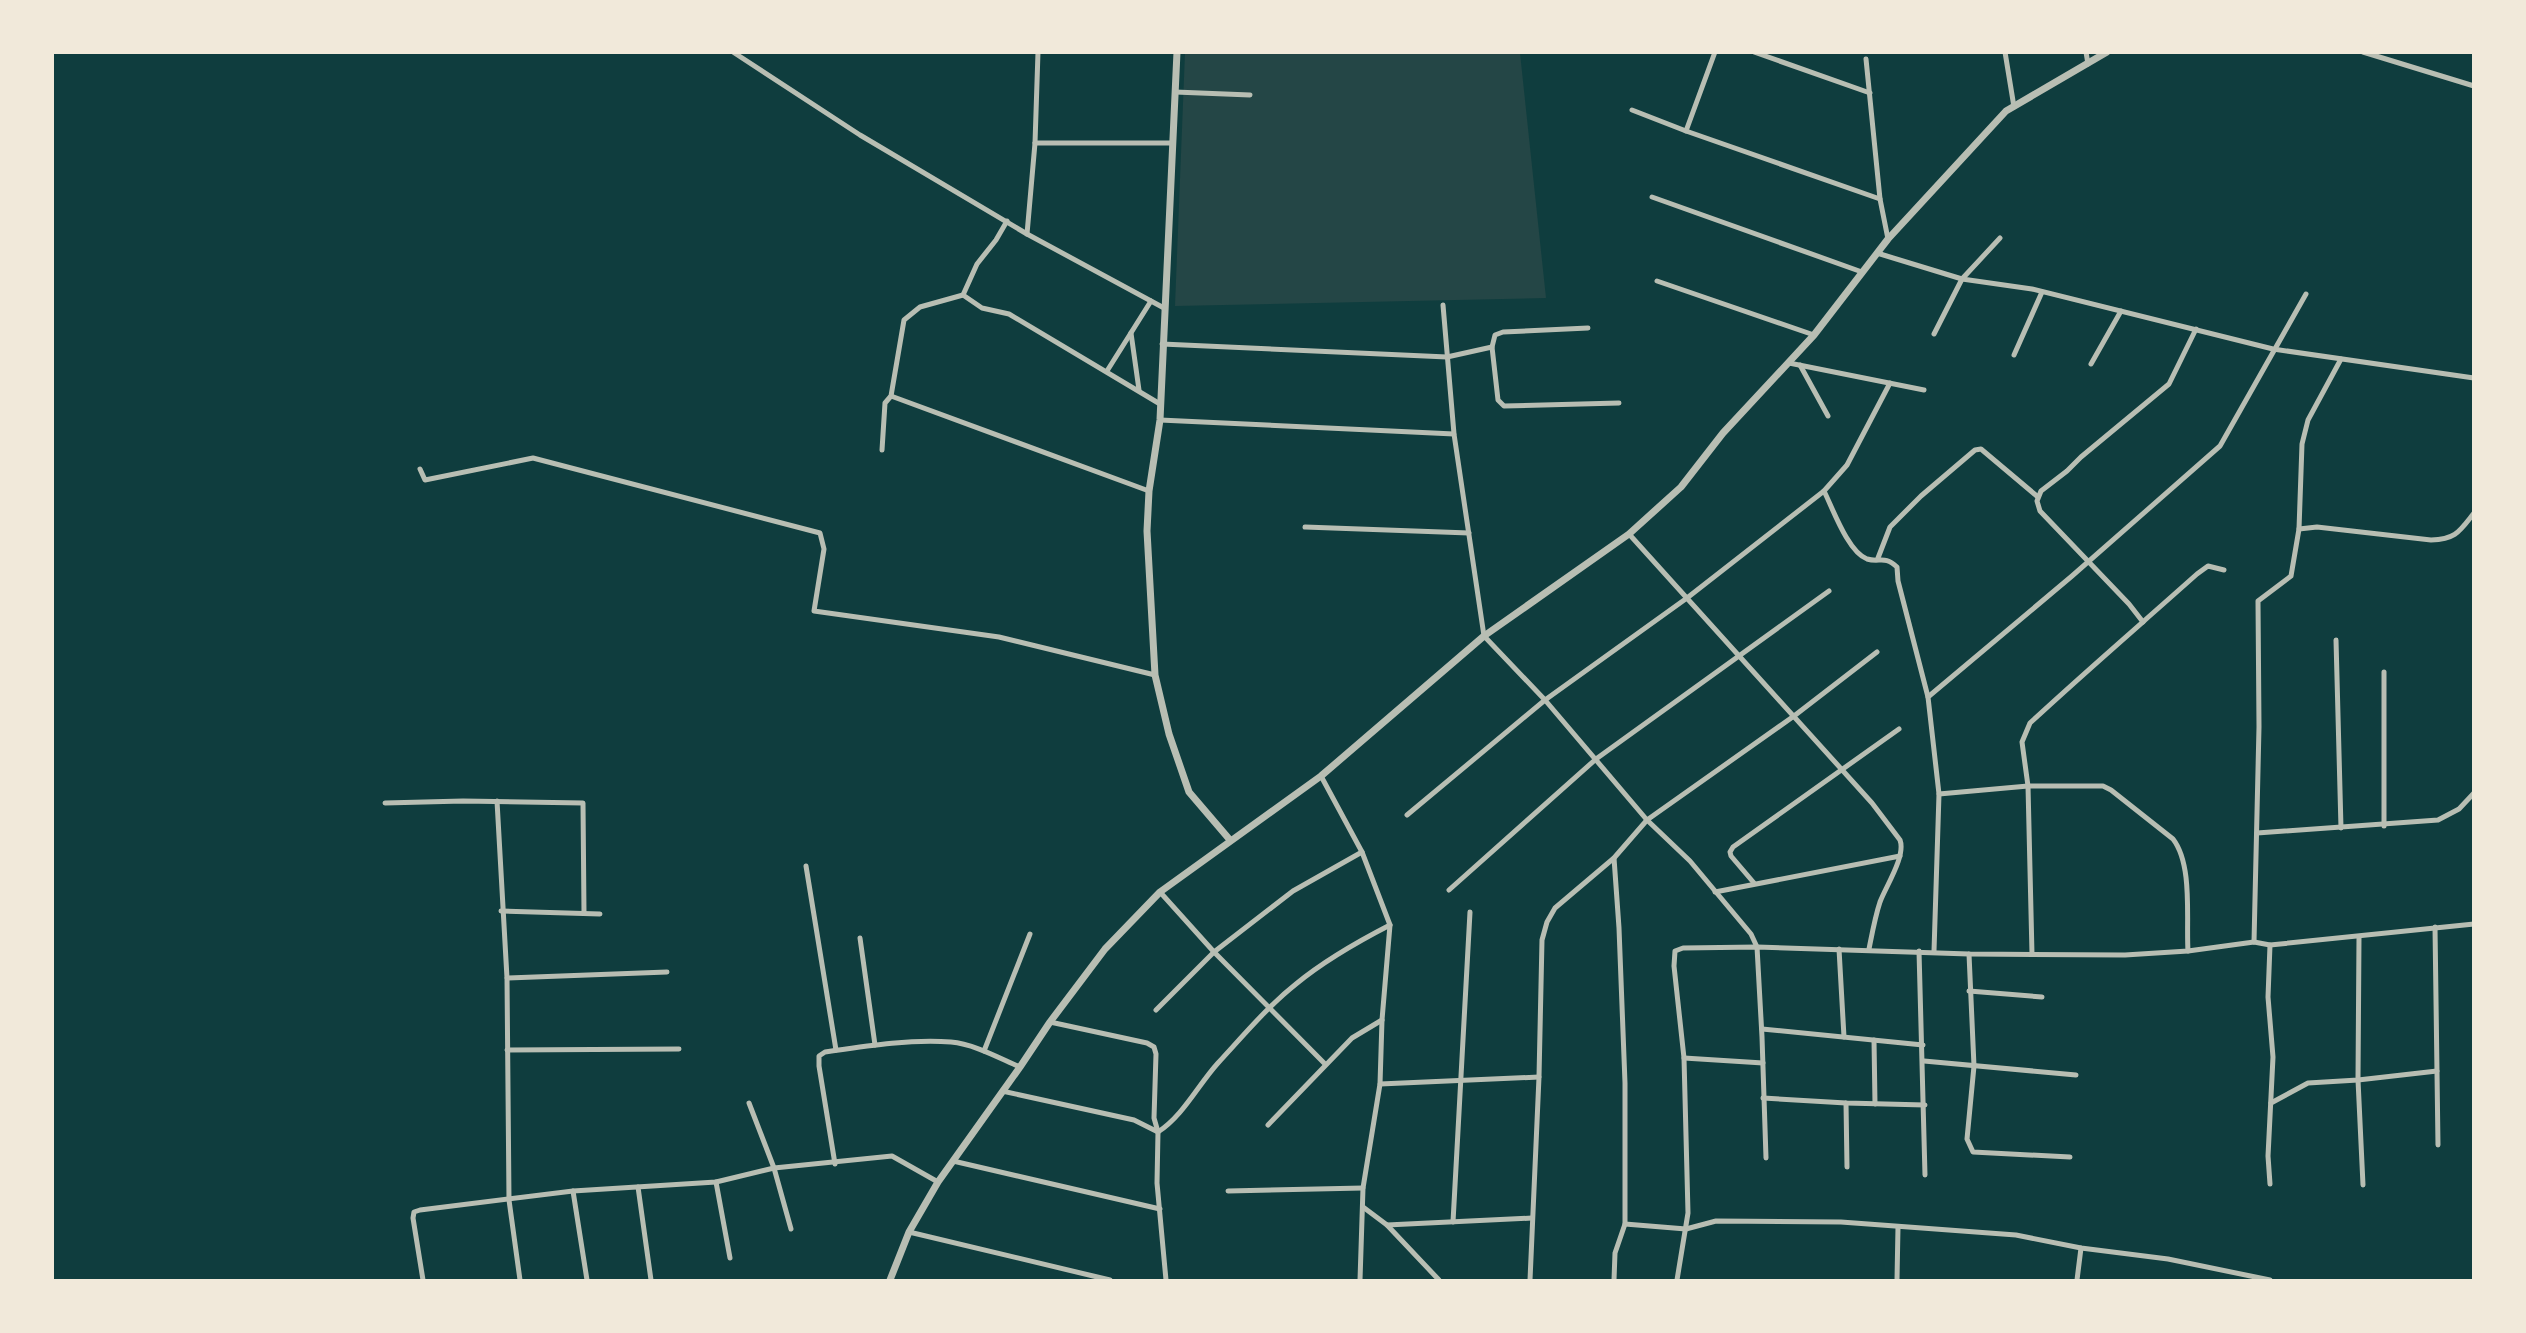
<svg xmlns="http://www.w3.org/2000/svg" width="2526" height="1333" font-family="'PT Sans Narrow',sans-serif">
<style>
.green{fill:#244646}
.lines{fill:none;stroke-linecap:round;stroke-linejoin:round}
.minor{stroke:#b8beb3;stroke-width:5}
.tertiary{stroke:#b8beb3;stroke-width:7}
</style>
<rect width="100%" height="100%" fill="#0f3d3e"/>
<path class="green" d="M 1185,53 L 1520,53 L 1546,298 L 1175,306 Z"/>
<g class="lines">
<g class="minor">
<path d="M 733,52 L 860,135 L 1027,234 L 1164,308"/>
<path d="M 1754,52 L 1870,93"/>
<path d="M 2005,52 L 2014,107"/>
<path d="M 2086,52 L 2088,64"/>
<path d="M 2363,52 L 2474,86"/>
<path d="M 1866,59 L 1880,199 L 1888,239"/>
<path d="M 1175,92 L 1250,95"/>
<path d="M 1632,110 L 1686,131 L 1880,199"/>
<path d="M 1686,131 L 1715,52"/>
<path d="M 1035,143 L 1172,143"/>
<path d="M 1652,197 L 1862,272"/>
<path d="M 1027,234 L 1035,143 L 1038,52"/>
<path d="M 1877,253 L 1962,279 L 2032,289 L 2273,349 L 2474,378"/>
<path d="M 1657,281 L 1814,335"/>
<path d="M 963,295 L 982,308 L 1009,314 L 1160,404"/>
<path d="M 1443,305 L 1454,434 L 1484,636 L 1545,700 L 1647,820 L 1690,861 L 1751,934 L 1757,947 L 1762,1037 L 1766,1158"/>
<path d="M 1588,328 L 1503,332 L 1495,335 L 1492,347 L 1498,400 L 1504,406 L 1619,403"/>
<path d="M 1131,333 L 1139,390"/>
<path d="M 1934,334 L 1962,279 L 2000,238"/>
<path d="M 1162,344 L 1447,357 L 1492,347"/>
<path d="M 2014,355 L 2042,292"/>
<path d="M 1789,363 L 1924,390"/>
<path d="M 2091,364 L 2121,311"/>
<path d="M 1800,365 L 1828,416"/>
<path d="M 1107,371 L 1151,301"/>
<path d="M 891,396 L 1149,491"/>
<path d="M 1160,420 L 1454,434"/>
<path d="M 882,450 L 885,403 L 891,396 L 904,320 L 920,307 L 963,295 L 977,264 L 996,240 L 1007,221"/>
<path d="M 420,469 L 425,480 L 533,458 L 820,533 L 824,549 L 814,611 L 999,637 L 1155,675"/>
<path d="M 1824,491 C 1833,509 1848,552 1867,559 C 1880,563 1884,555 1897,567 L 1898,581 L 1928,697"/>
<path d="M 1305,527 L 1469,533"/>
<path d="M 2299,529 L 2317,527 L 2431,540 C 2456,539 2459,532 2474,513"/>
<path d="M 1629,534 L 1872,803 L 1900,840 C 1906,856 1886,886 1880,902 C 1875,917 1872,934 1869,949"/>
<path d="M 1878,558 L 1890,527 L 1921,496 L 1975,450 L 1981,449 L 2038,497"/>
<path d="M 2143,622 L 2129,604 L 2040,511 L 2037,501 L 2041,491 L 2067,471 L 2081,457 L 2169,384 L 2196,329"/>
<path d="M 2336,640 L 2341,828"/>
<path d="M 2384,672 L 2384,826"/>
<path d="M 1321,776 L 1362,852 L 1390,925 L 1382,1020 L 1380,1084 L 1363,1188 L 1360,1280"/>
<path d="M 1939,794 L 2028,786 L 2103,786 L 2111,790 L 2173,839 C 2193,865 2186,919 2188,951"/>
<path d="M 497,801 L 507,978 L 509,1200 L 520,1280"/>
<path d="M 385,803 L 463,801 L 583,803 L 584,913"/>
<path d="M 1407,815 L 1545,700 L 1687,598 L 1824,491 L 1847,465 L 1890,383"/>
<path d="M 2257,833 L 2438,820 L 2459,809 L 2474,793"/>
<path d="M 1614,858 L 1619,928 L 1625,1083 L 1625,1224 L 1615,1253 L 1614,1280"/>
<path d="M 806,866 L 836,1050"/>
<path d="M 1754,883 L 1731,856 L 1730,852 L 1733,847 L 1899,729"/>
<path d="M 1449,890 L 1596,759 L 1829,591"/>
<path d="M 1160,892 L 1214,952 L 1325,1064"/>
<path d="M 1715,892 L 1900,856"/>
<path d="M 501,911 L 600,914"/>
<path d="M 2435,927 L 2438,1145"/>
<path d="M 2359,937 L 2358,1080 L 2363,1185"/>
<path d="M 860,938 L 875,1045"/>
<path d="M 2254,942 L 2259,727 L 2258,601 L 2291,576 L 2299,529 L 2302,444 L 2308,420 L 2341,359"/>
<path d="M 1839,949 L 1844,1037"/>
<path d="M 1919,951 L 1925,1175"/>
<path d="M 1934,951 L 1939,794 L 1928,697 L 2072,576 L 2220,446 L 2306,294"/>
<path d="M 1969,954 L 1974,1066 L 1967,1139 L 1973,1152 L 2070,1157"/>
<path d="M 2032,954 L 2028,786 L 2022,742 L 2030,723 C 2085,672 2141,624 2197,574 L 2208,566 L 2224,570"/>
<path d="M 507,978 L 667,972"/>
<path d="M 1969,991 L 2042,997"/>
<path d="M 1156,1010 L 1214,952 L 1293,891 L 1362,852"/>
<path d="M 1050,1022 L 1147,1043 L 1154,1047 L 1156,1054 L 1154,1118 L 1158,1132 L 1157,1183 L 1166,1280"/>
<path d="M 1762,1029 L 1923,1045"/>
<path d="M 1874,1040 L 1875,1104"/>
<path d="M 507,1050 L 679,1049"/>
<path d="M 984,1051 L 1030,934"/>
<path d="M 1684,1058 L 1763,1063"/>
<path d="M 1924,1061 L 2076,1075"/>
<path d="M 1380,1084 L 1539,1077"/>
<path d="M 1002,1091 L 1134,1120 L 1158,1132"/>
<path d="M 1763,1098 L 1846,1103 L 1925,1105"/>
<path d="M 749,1103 L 774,1168 L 791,1229"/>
<path d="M 1846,1103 L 1847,1167"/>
<path d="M 2271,1103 L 2308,1083 L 2358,1080 L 2437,1071"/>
<path d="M 1268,1125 L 1352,1038 L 1382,1020"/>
<path d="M 1158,1132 C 1183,1116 1198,1085 1218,1063 C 1243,1036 1267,1007 1296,984 C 1325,960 1357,942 1390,925"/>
<path d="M 953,1161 L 1160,1209"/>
<path d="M 835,1164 L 819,1066 L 819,1056 L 825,1052 C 866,1046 909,1039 951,1042 C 974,1044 999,1058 1020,1067"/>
<path d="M 716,1182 L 730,1258"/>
<path d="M 2270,1184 L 2268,1156 L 2273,1057 L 2268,997 L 2270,945"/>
<path d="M 638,1187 L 651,1280"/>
<path d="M 573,1191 L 587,1280"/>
<path d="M 1228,1191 L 1363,1188"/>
<path d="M 1363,1207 L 1387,1225 L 1532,1218"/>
<path d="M 1453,1222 L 1470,912"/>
<path d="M 1625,1224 L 1686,1229 L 1716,1221 L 1841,1222 L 2016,1235 L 2081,1248 L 2168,1259 L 2270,1280"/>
<path d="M 1387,1225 L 1439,1280"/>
<path d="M 909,1232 L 1110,1280"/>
<path d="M 423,1280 L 413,1218 L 414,1212 L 420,1210 L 573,1191 L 716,1182 L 774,1168 L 892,1156 L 938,1182"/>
<path d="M 1530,1280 L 1539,1077 L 1542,940 L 1547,922 L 1555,908 L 1614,858 L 1647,820 L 1794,716 L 1877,652"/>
<path d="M 1677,1280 L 1688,1213 L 1684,1058 L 1674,966 L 1675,951 L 1683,948 L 1757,947 L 1969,954 L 2125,955 L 2188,951 L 2254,942 L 2270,945 L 2474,924"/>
<path d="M 1897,1280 L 1898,1227"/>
<path d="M 2077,1280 L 2081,1248"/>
</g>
<g class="tertiary">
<path d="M 1177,52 L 1160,420 L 1149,491 L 1147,531 L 1155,675 L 1169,734 L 1189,792 L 1230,840"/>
<path d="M 890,1280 L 909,1232 L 938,1182 L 1020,1067 L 1050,1022 L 1105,949 L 1160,892 L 1321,776 L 1484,636 L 1629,534 L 1681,487 L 1723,433 L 1814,335 L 1888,239 L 2006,111 L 2107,52"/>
</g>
</g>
<rect width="2526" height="1333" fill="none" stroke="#f1e9da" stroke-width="108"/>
</svg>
